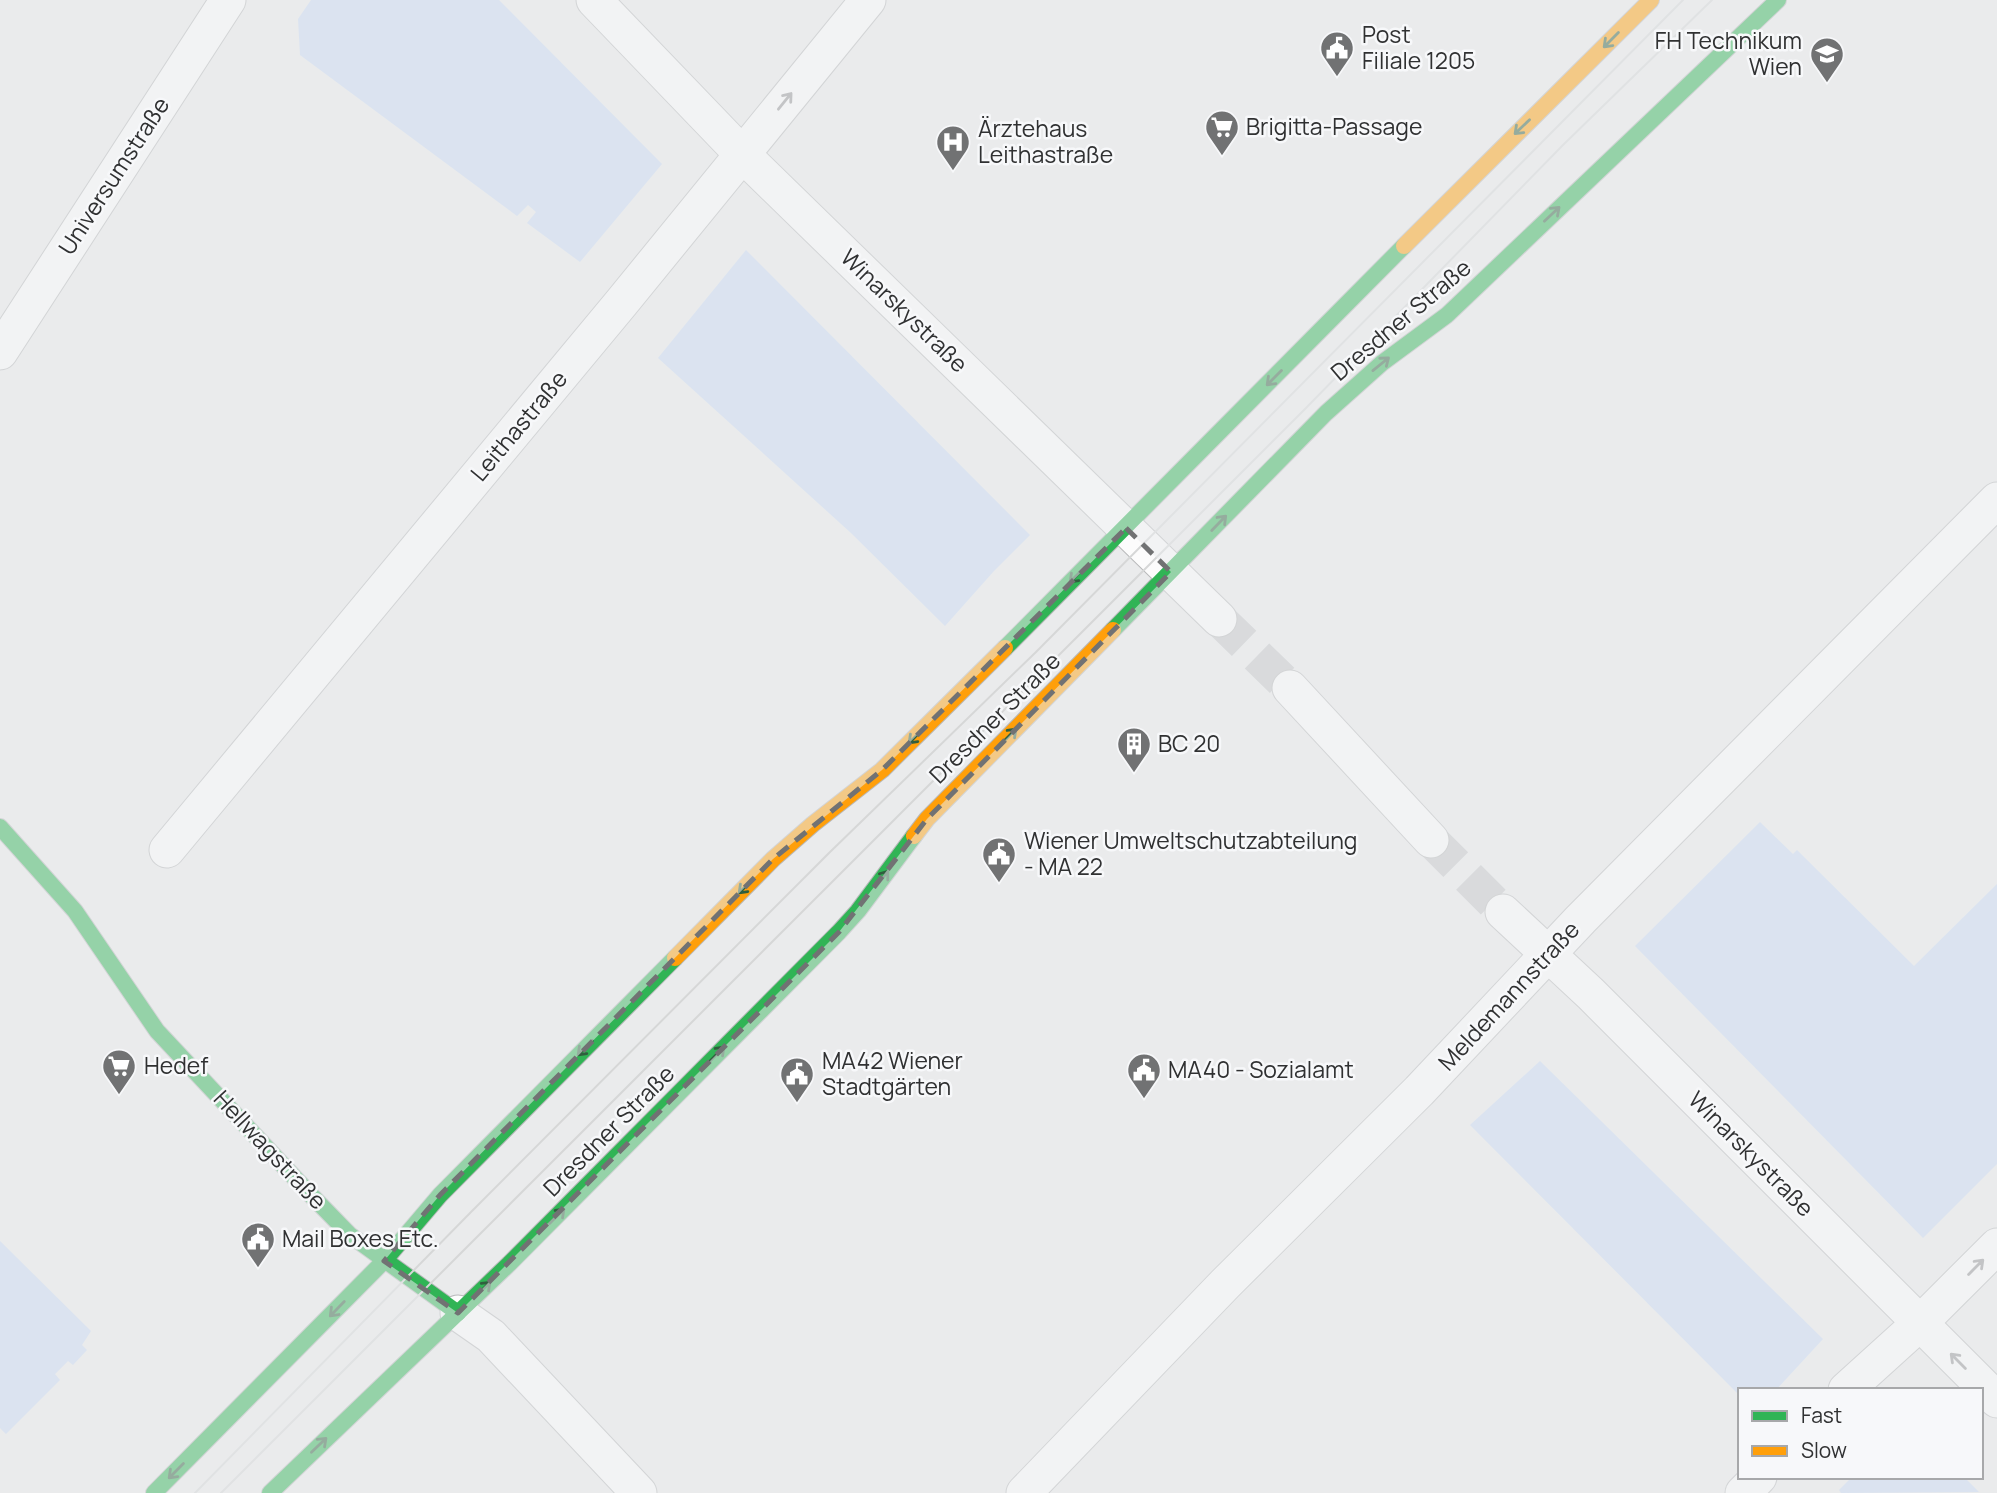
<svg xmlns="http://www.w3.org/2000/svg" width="1997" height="1493" font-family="Manrope,sans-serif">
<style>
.green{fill:#cadaf4}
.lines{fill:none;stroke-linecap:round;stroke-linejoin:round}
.street-tunnel{stroke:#c5c6c7;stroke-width:35;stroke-dasharray:35 18;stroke-linecap:butt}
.street-casing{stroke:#b8b9ba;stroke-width:37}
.fast-casing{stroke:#b8b9ba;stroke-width:18}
.slow-casing{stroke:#b8b9ba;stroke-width:18}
.street{stroke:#fcfcfc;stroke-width:35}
.fast{stroke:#30b455;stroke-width:16}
.slow{stroke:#ff9f0a;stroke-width:16}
.tram{stroke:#d6d7d7;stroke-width:2}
.oneway{stroke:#305f3e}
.oneway2{stroke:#969697}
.marked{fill:none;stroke:#717273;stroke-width:5;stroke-dasharray:14 9;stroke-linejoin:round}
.labels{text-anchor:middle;stroke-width:5;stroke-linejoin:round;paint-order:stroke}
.poi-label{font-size:23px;fill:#303132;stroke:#f7f8fa;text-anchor:start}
.street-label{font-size:23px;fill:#303132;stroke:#f7f8fa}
</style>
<rect width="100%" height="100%" fill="#eaebec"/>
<g class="green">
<path d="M 311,0 L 499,0 L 662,164 L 580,262 L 527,223 L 536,212 L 528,205 L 517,216 L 300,55 L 298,19 Z"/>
<path d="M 746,250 L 1030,535 L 994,571 L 945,626 L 851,533 L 658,358 Z"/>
<path d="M 1760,822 L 1793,854 L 1797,850 L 1914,966 L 1997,884 L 1997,1164 L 1923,1238 L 1635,946 Z"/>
<path d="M 1540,1061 L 1823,1339 L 1776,1390 L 1740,1390 L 1740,1396 L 1470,1125 Z"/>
<path d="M 0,1241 L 91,1331 L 82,1345 L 87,1350 L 73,1365 L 68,1361 L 55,1374 L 60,1380 L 6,1434 L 0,1428 Z"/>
<path d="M 1852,1477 L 1964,1477 L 1979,1492 L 1841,1493 L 1839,1490 Z"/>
</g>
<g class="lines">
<g class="street-tunnel">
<path d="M 1219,619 L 1290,688"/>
<path d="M 1431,840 L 1503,912"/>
</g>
<g class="street-casing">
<g id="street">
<path d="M 594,0 L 742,154 L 1219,619"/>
<path d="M 0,352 L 228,0"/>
<path d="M 1290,688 L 1431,840"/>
<path d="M 167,850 L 622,302 L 868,0"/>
<path d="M 1503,912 L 1591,994 L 1997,1400"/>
<path d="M 458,1313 L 491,1336 L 639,1493"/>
<path d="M 1846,1390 L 1920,1323 L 1997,1246"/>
<path d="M 1024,1493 L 1225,1284 L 1419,1091 L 1581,919 L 1997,500"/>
<path d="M 1743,1493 L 1759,1477"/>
</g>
</g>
<g class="fast-casing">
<g id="fast">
<path d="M 1113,630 L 1326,413 L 1382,363 L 1447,315 L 1778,0"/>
<path d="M 1005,648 L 1404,246"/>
<path d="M 0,827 L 75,911 L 157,1031 L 308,1192 L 350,1235 L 458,1313"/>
<path d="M 154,1493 L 384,1261 L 440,1195 L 675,958"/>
<path d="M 270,1493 L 509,1264 L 839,932 L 858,911 L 914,836"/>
</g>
</g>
<g class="slow-casing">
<g id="slow">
<path d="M 1404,246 L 1651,0"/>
<path d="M 914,836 L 927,819 L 1113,630"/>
<path d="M 675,958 L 773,859 L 813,824 L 882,770 L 1005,648"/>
</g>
</g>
<use href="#street" class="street"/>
<use href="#fast" class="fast"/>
<use href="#slow" class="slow"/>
<g class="tram">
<path d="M 195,1493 L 473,1210 L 829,853 L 1036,652 L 1683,0"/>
<path d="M 221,1493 L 1306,408 L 1563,145 L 1712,0"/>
</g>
</g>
<defs><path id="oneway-shaft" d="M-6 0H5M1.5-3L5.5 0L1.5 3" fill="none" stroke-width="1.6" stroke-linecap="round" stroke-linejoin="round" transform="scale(1.75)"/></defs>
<g class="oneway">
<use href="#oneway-shaft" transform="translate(1611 40) rotate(135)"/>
<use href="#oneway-shaft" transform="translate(1522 127) rotate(136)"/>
<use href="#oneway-shaft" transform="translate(1552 214) rotate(-43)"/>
<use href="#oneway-shaft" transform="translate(1381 364) rotate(-39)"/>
<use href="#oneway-shaft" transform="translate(1274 378) rotate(135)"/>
<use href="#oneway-shaft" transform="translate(1219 523) rotate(-46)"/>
<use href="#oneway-shaft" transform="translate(1077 575) rotate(135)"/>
<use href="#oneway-shaft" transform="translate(916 736) rotate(135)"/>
<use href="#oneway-shaft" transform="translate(1009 736) rotate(-45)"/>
<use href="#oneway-shaft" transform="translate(882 879) rotate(-53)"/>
<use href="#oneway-shaft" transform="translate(746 886) rotate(135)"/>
<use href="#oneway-shaft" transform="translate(585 1048) rotate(135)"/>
<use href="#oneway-shaft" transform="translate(717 1054) rotate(-45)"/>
<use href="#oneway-shaft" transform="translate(557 1216) rotate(-45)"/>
<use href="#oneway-shaft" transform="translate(483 1289) rotate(-44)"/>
<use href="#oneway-shaft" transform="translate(337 1309) rotate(134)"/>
<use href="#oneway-shaft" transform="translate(319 1445) rotate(-44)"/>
<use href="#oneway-shaft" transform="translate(176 1471) rotate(135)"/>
</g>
<g class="oneway2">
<use href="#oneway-shaft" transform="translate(785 101) rotate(-51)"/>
<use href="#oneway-shaft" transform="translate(1976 1267) rotate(-45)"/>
<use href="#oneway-shaft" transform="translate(1958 1361) rotate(-135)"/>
</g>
<path d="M0 0H1997V1493H0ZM 1126,528 L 1171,572 L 927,819 L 839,932 L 458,1313 L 384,1261 L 440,1195 L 773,859 L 882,770 Z" fill="#eaebec" fill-opacity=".55" fill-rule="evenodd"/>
<path class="marked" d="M 1126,528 L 1171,572 L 927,819 L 839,932 L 458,1313 L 384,1261 L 440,1195 L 773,859 L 882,770 Z"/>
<defs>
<g id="civic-pin" transform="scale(1.75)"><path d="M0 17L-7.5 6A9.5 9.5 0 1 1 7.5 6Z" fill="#717273" stroke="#f7f8fa"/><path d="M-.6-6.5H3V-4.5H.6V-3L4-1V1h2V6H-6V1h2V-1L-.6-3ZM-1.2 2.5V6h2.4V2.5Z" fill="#fff"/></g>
<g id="university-pin" transform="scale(1.75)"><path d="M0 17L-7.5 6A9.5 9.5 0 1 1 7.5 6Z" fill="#717273" stroke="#f7f8fa"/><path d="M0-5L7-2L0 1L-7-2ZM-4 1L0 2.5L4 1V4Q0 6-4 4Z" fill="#fff"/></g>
<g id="supermarket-pin" transform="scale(1.75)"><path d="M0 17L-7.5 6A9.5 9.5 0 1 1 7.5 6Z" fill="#717273" stroke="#f7f8fa"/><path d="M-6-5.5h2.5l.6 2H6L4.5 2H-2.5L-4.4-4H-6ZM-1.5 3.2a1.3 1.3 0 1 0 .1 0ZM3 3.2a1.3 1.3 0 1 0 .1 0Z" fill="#fff"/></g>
<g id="hospital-pin" transform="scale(1.75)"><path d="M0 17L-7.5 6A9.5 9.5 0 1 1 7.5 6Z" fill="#717273" stroke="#f7f8fa"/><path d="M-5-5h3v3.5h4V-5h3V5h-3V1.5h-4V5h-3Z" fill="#fff"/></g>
<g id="building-pin" transform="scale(1.75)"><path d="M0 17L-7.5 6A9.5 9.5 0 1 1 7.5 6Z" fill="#717273" stroke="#f7f8fa"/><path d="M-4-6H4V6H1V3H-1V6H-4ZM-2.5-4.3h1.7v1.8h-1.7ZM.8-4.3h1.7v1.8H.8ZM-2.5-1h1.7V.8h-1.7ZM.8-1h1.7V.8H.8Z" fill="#fff"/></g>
</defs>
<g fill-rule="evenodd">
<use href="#civic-pin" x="1337" y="48"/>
<use href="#university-pin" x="1827" y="54"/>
<use href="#supermarket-pin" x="1222" y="127"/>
<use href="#hospital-pin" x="953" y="142"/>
<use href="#building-pin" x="1134" y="744"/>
<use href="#civic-pin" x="999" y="854"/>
<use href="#supermarket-pin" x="119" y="1066"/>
<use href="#civic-pin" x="1144" y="1070"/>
<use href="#civic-pin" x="797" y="1074"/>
<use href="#civic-pin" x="258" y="1239"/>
</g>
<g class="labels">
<g class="poi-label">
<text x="1362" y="43">Post<tspan x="1362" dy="26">Filiale 1205</tspan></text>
<text x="1802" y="49" text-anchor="end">FH Technikum<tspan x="1802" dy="26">Wien</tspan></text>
<text x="1246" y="135">Brigitta-Passage</text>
<text x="978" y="137">Ärztehaus<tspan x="978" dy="26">Leithastraße</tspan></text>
<text x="1158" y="752">BC 20</text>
<text x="1024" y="849">Wiener Umweltschutzabteilung<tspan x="1024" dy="26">- MA 22</tspan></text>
<text x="822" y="1069">MA42 Wiener<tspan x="822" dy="26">Stadtgärten</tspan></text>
<text x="144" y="1074">Hedef</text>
<text x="1168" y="1078">MA40 - Sozialamt</text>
<text x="282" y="1247">Mail Boxes Etc.</text>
</g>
<g class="street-label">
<text transform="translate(114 176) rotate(-57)" y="8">Universumstraße</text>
<text transform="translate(904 311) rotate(44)" y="8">Winarskystraße</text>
<text transform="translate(1401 320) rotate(-40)" y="8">Dresdner Straße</text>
<text transform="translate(519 426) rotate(-50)" y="8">Leithastraße</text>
<text transform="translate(995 718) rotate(-45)" y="8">Dresdner Straße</text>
<text transform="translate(1509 996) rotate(-47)" y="8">Meldemannstraße</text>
<text transform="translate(609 1131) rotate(-45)" y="8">Dresdner Straße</text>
<text transform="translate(270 1150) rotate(47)" y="8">Hellwagstraße</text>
<text transform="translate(1751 1154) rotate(45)" y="8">Winarskystraße</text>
</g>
</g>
<rect x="1738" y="1388" width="245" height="91" fill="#f7f8fa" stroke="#a7a8aa" stroke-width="2"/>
<rect x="1752" y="1411" width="35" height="10" fill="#30b455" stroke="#a7a8aa" stroke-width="2"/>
<text x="1801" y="1423" font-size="21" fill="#303132">Fast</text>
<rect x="1752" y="1446" width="35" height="10" fill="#ff9f0a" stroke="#a7a8aa" stroke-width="2"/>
<text x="1801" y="1458" font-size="21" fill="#303132">Slow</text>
</svg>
